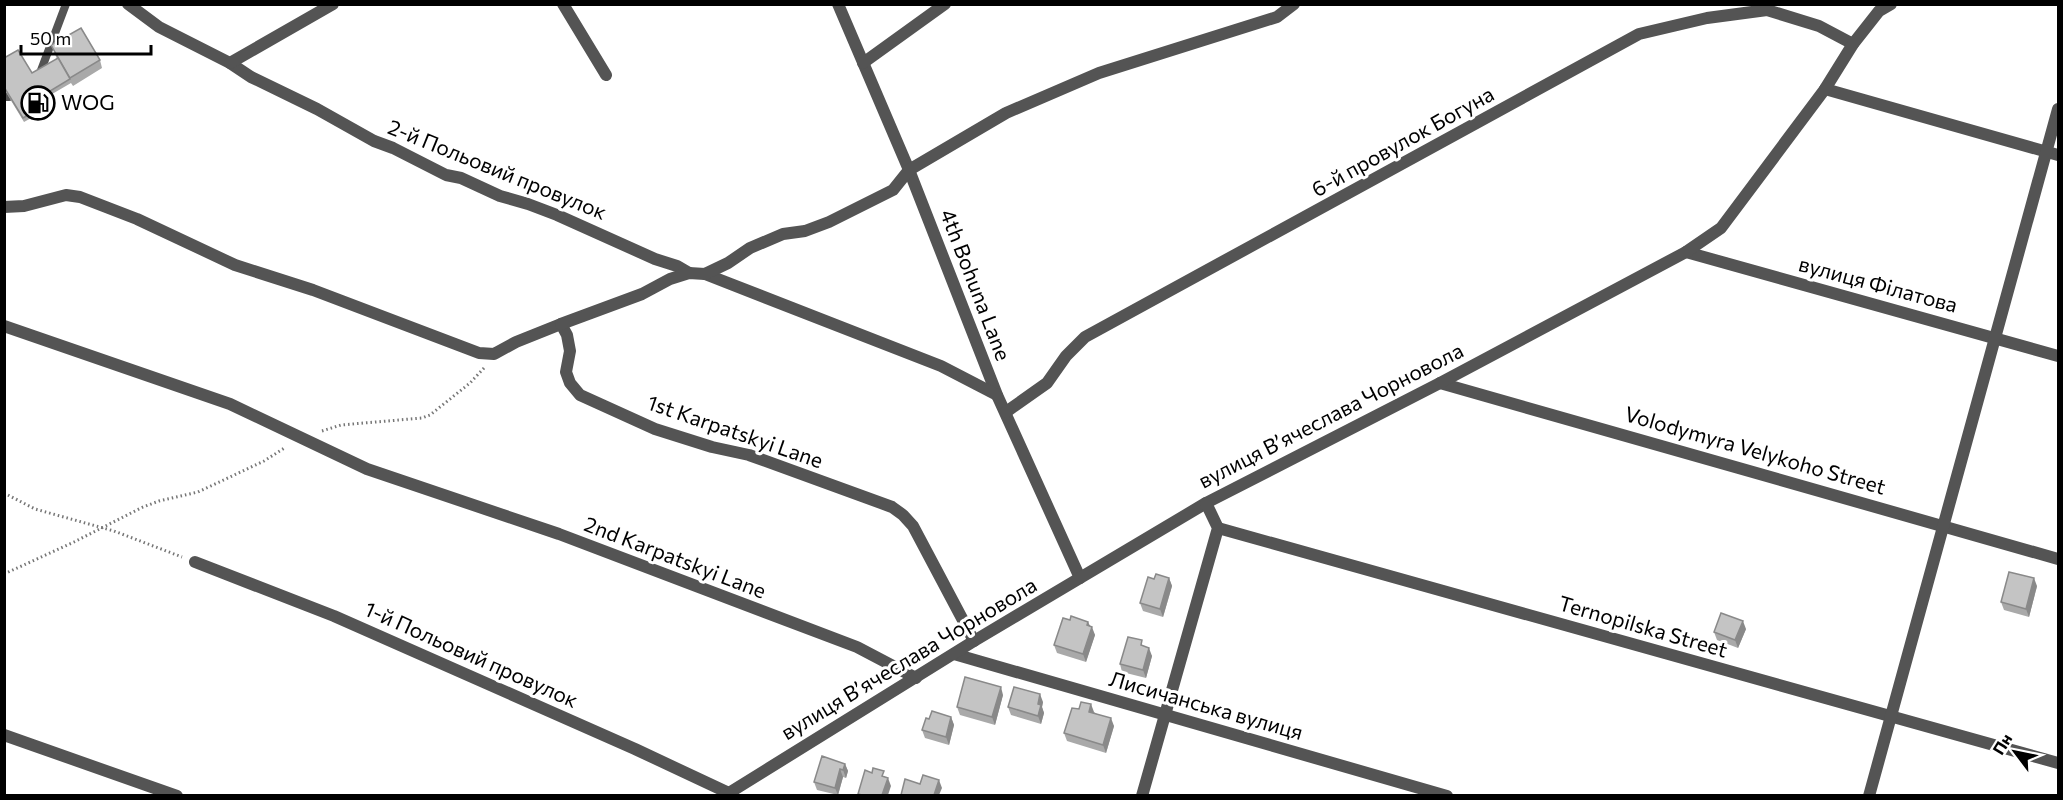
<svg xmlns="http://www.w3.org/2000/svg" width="2063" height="800" font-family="Commissioner,sans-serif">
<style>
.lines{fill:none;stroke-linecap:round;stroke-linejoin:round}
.path{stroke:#767676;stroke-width:3;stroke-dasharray:1.5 3;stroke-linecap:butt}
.service{stroke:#545454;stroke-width:8}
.minor{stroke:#545454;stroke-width:12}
.wall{fill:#a9a9a9}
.shaded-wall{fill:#898989}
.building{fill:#c4c4c4;stroke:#898989;stroke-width:1.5}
.labels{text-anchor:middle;stroke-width:6;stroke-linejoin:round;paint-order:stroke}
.poi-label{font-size:21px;fill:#000;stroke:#fff;text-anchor:start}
.street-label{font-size:21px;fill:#000;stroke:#fff}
</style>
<rect width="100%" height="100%" fill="#fff"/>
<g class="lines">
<g class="path">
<path d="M 322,431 L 341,425 L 422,418 L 430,415 L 470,383 L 484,368"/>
<path d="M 4,493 L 35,509 L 114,531 L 182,557"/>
<path d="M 4,574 L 74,542 L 143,507 L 159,501 L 198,492 L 264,461 L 286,447"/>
</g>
<g class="service">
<path d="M 40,73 L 66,4"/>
<path d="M 4,97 L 9,97"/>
</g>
<g class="minor">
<path d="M 128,4 L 159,27 L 230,63 L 251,77 L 317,109 L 374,141 L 393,148 L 446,175 L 461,178 L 500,196 L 528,204 L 557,215 L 655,259 L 677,266 L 689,273"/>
<path d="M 563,4 L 606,75"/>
<path d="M 838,4 L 909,170 L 997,395 L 1080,578"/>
<path d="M 230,63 L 333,4"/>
<path d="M 863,63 L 945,4"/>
<path d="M 1825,89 L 2058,155"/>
<path d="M 4,207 L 24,206 L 66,195 L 80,197 L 137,219 L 235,265 L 313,290 L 479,353 L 494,354 L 516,342 L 561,324 L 567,335 L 570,351 L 566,372 L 570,383 L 580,395 L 655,429 L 712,447 L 749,455 L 892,507 L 903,515 L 913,526 L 974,641"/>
<path d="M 1686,252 L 2058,356"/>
<path d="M 705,274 L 941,366 L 997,395"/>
<path d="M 561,324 L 642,294 L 670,279 L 689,273 L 705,274 L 728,263 L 750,248 L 783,234 L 805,231 L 829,222 L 893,190 L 909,170 L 1006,113 L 1099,73 L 1277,17 L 1294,4"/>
<path d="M 4,326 L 230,404 L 367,469 L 559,534 L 857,647 L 916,678"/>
<path d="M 1440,383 L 2058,559"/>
<path d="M 1006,412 L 1047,383 L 1066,356 L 1085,337 L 1639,34 L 1707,18 L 1767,10 L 1819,26 L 1853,44"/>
<path d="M 1218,528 L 2058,763"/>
<path d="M 195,562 L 334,616 L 635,749 L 733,795"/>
<path d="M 954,654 L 1447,796"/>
<path d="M 4,735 L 177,796"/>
<path d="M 724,796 L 974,641 L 1206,503 L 1440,383 L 1686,252 L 1721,228 L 1825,89 L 1853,44 L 1879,11 L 1891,4"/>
<path d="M 1142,796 L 1218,528 L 1206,503"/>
<path d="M 1869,796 L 2058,109"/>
</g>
</g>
<g class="wall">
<path d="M 51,45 L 100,60 L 102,68 L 73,86 L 71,83 L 47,97 L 51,107 L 24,122 L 4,89 L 4,58 L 32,73 L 57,59 Z"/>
<path d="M 1169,578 L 1172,586 L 1163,617 L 1143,611 L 1140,603 L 1154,579 Z"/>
<path d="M 2037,586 L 2029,617 L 2004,610 L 2001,602 Z"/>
<path d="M 1070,620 L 1088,622 L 1095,635 L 1086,662 L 1057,653 L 1054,645 Z"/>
<path d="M 1746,629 L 1738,648 L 1717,640 L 1714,632 Z"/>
<path d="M 1144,646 L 1152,656 L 1146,678 L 1122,672 L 1120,664 Z"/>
<path d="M 1003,695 L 995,725 L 960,715 L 957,707 Z"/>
<path d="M 1043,702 L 1042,707 L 1044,713 L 1041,724 L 1011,715 L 1008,707 Z"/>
<path d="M 1094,712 L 1114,726 L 1106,753 L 1067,741 L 1064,733 Z"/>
<path d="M 951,717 L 954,725 L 949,745 L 925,738 L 922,730 L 929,719 Z"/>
<path d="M 845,764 L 848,771 L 846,778 L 843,777 L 838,795 L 817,790 L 814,782 Z"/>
</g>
<g class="shaded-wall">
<path d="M 1169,578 L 1172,586 L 1163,617 L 1160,609 Z"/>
<path d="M 2034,578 L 2037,586 L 2029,617 L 2026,609 Z"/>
<path d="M 1743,621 L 1746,629 L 1738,648 L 1735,640 Z"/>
<path d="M 1088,622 L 1091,629 L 1092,627 L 1095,635 L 1086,662 L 1083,654 Z"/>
<path d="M 1149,648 L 1152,656 L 1146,678 L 1143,670 Z"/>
<path d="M 1001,687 L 1003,695 L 995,725 L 992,717 Z"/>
<path d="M 1040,694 L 1043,702 L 1042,707 L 1044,713 L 1041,724 L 1038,716 L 1038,704 Z"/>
<path d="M 1091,704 L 1094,712 L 1092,720 L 1089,712 Z"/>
<path d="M 951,717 L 954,725 L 949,745 L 946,737 Z"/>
<path d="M 1111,718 L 1114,726 L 1106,753 L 1103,745 Z"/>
<path d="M 845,764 L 848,771 L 846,778 L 843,770 Z"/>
<path d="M 840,769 L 843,777 L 838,795 L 835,788 Z"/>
<path d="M 888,778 L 891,786 L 888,795 L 882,795 Z"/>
<path d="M 939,780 L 942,788 L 939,795 L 934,795 Z"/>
</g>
<g class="building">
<path d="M 81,28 L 100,60 L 70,78 L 51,45 Z"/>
<path d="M 18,50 L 32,73 L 58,58 L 70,79 L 45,94 L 50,103 L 23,118 L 4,87 L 4,58 Z"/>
<path d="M 2009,572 L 2034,578 L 2026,609 L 2001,602 Z"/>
<path d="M 1156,574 L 1169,578 L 1160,609 L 1140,603 L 1148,577 L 1154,579 Z"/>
<path d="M 1721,613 L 1743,621 L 1735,640 L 1714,632 Z"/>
<path d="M 1071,616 L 1088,622 L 1087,625 L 1092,627 L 1083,654 L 1054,645 L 1063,618 L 1070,620 Z"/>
<path d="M 1128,637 L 1142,640 L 1141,645 L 1149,648 L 1143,670 L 1120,664 Z"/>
<path d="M 965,677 L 1001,687 L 992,717 L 957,707 Z"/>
<path d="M 1014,687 L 1040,694 L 1038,704 L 1041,705 L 1038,716 L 1008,707 Z"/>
<path d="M 1081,702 L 1091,704 L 1089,712 L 1111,718 L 1103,745 L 1064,733 L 1072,708 L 1079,709 Z"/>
<path d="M 932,711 L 951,717 L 946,737 L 922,730 L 926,718 L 929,719 Z"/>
<path d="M 822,756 L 845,764 L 843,770 L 840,769 L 835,788 L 814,782 Z"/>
<path d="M 873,768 L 884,771 L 882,776 L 888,778 L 882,795 L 862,795 L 858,794 L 865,770 L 872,773 Z"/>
<path d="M 923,775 L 939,780 L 934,795 L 901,795 L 905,779 L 920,784 Z"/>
</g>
<defs>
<g id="fuel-ring" transform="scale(1.725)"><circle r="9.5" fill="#fff" stroke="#000" stroke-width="1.5"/><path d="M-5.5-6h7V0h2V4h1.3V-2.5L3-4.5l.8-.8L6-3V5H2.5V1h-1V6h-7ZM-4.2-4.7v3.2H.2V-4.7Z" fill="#000"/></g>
</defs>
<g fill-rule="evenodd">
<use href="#fuel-ring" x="38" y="103"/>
</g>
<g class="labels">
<g class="poi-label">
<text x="61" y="110">WOG</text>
</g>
<g class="street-label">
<text transform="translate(1403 142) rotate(-29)" y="7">6-й провулок Богуна</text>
<text transform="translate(497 170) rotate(22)" y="7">2-й Польовий провулок</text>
<text transform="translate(975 285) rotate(69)" y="7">4th Bohuna Lane</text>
<text transform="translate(1878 285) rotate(15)" y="7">вулиця Філатова</text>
<text transform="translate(1331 416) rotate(-27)" y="7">вулиця Вʼячеслава Чорновола</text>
<text transform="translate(735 432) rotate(19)" y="7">1st Karpatskyi Lane</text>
<text transform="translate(1755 451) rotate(16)" y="7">Volodymyra Velykoho Street</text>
<text transform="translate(675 558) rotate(21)" y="7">2nd Karpatskyi Lane</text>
<text transform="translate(1643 627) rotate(16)" y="7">Ternopilska Street</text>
<text transform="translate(471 655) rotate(24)" y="7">1-й Польовий провулок</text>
<text transform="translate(909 659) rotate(-31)" y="7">вулиця Вʼячеслава Чорновола</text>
<text transform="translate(1206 706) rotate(16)" y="7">Лисичанська вулиця</text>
</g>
</g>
<rect width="2063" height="800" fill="none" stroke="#000000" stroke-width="12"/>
<g transform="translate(2015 752) rotate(302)" stroke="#ffffff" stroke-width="4.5" paint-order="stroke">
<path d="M0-4.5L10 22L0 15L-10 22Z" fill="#000000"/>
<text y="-9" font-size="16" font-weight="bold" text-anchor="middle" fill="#000000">Пн</text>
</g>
<path d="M21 45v9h130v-9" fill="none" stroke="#000000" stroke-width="3"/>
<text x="30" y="45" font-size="18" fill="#000000" stroke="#ffffff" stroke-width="4.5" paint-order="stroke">50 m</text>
</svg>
